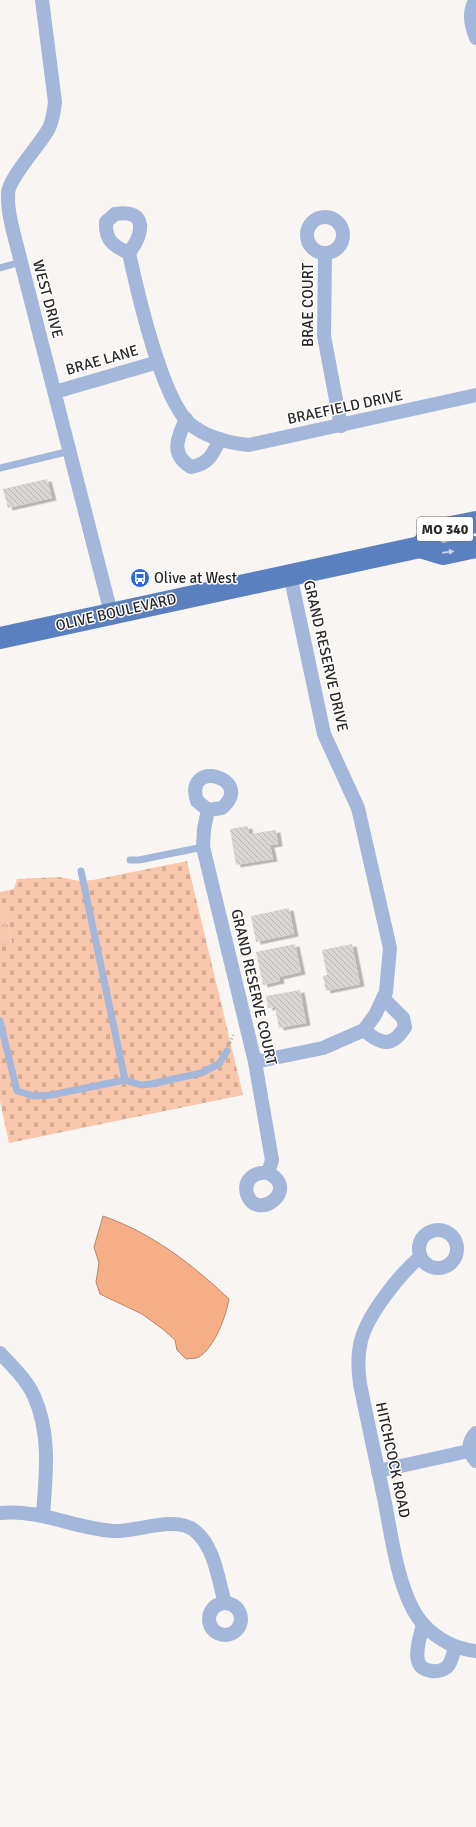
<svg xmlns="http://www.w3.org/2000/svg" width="476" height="1827" font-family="Signika,sans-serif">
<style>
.grass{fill:url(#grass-tufts)}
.cemetery{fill:url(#cemetery-stones)}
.water{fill:#f6ae87;stroke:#b8866a}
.building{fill:url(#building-back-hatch);filter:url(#shadow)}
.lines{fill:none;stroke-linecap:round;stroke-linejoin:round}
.path{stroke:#92908e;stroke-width:2.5;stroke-dasharray:1 3;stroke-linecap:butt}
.lane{stroke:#a2b7da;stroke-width:7}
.street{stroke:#a2b7da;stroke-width:14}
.primary{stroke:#5b80bf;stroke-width:22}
.oneway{fill:#c6d3e9}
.labels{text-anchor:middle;stroke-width:3;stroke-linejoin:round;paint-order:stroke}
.shield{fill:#fff;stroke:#686867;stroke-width:1}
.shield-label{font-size:14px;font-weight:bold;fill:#282726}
.street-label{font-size:15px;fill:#282726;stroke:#fff}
.poi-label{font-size:15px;fill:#282726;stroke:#fff;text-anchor:start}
</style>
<defs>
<pattern id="grass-tufts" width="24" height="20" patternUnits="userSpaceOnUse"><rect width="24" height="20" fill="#f9c7ac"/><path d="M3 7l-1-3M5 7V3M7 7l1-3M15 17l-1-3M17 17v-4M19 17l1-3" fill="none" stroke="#d5ab94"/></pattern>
<pattern id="cemetery-stones" width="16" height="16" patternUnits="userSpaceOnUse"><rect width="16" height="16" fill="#f9c7ac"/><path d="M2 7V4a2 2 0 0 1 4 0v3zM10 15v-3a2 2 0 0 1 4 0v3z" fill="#d5ab94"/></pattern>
<pattern id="building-back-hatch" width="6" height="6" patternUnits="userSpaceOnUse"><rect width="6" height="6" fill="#d9d6d4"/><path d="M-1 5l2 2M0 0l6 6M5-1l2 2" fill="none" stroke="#bab8b6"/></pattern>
<filter id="shadow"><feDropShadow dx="4.5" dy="2.5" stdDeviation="0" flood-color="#0004"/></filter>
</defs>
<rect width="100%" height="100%" fill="#f9f5f3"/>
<path class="grass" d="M 4,906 L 12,944 L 0,946 L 0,907 Z"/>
<path class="cemetery" d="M 187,861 L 243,1095 L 9,1143 L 0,1101 L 0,946 L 12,943 L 4,907 L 0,907 L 0,892 L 14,889 L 17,879 L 59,877 L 79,881 L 93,880 Z"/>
<path class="water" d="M 103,1216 C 152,1233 192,1264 229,1299 C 226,1316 215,1347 199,1357 C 196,1359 190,1358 186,1359 L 177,1350 L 175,1340 L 164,1330 L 142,1314 L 100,1294 L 96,1282 L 99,1263 L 94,1247 Z"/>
<g class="building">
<path d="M 47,479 L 52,498 L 8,508 L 3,489 Z"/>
<path d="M 248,826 L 249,834 L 276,830 L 278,844 L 270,845 L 273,859 L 236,865 L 230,829 Z"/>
<path d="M 289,908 L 294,934 L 256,942 L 251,916 Z"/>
<path d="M 295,944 L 301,972 L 279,977 L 280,981 L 263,985 L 256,952 Z"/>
<path d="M 352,944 L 360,984 L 326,991 L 323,976 L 327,975 L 322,950 Z"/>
<path d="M 300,990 L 306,1023 L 279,1028 L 275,1007 L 268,1008 L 266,996 Z"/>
</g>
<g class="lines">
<path class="path" d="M 230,1043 L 233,1035"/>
<g class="lane">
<path d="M 0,268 L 21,262"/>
<path d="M 0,468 L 70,451"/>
<path d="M 130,860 L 139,860 L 203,847"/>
<path d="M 81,871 L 125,1080"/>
<path d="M 0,1021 L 17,1091 L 34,1096 L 51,1095 L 125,1080 L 141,1085 L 151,1084 L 201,1073 L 219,1064 L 227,1051"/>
</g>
<g class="street">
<path d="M 42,0 L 55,102 C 54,111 53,120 49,128 C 41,144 9,177 8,193 C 7,215 16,241 21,262 L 111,613"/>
<path d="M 476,0 C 468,11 471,26 476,38"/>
<circle cx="325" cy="235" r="18"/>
<path d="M 129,253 C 113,246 105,240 106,222 L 115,214 C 149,209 143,234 129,253 C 137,290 162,400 190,424 C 206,437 229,443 249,445 L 476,395"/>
<path d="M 325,254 L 324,336 L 341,426"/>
<path d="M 55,392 L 158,362"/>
<path d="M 186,419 C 177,439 170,454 191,467 C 209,464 213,454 220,439"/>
<path d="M 208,810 L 197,801 C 183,758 256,778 222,808 L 208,810 L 204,829 L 203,847 L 255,1062 L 272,1160 L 268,1173 C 301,1189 257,1223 247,1194 C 243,1180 255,1171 268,1173"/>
<path d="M 364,1030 C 381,1045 392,1048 405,1027 L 403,1018 L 383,998"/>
<path d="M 255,1062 L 323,1048 L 364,1030 L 375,1015 L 386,992 L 390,948 L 358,808 L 324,734 L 290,574"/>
<circle cx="438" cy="1249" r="19"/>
<path d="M 420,1257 C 400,1274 367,1315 361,1341 C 357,1356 358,1370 360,1384 C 368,1424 377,1464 385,1503 C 392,1539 399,1597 423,1624 C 437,1639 456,1649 476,1651"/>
<path d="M 0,1353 C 12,1366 27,1380 34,1396 C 51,1434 46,1475 43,1514"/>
<path d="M 476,1433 C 467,1442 468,1452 476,1461"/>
<path d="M 378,1471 L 469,1451"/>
<path d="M 0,1513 C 42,1509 75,1529 114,1531 C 137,1532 176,1515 195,1531 C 215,1547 218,1580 225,1603"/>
<circle cx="225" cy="1619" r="16"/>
<path d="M 423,1624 C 421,1634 415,1650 418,1661 C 421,1672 438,1674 447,1667 C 452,1662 453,1653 455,1647"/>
</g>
<g class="primary">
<path d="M 420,547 L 436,530 L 476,522"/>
<path d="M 0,638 L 420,547 L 443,554 L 476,547"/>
</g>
</g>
<defs><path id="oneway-solid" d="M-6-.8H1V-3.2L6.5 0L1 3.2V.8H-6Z"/></defs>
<use class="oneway" href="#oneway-solid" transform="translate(448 552) rotate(-8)"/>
<defs>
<g id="bus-disc" transform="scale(1)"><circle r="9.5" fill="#2b6ad7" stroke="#fff"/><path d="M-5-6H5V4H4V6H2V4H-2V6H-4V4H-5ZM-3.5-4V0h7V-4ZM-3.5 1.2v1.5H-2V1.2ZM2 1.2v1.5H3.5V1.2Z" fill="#fff"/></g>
</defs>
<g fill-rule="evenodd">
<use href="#bus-disc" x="140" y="578"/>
</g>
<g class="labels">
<rect class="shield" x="417" y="517" width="56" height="24" rx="3"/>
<g class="shield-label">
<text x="445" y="534">MO 340</text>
</g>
<g class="street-label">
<text transform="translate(48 299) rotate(75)" y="5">WEST DRIVE</text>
<text transform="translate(308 305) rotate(-90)" y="5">BRAE COURT</text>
<text transform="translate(102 360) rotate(-16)" y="5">BRAE LANE</text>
<text transform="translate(345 407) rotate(-12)" y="5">BRAEFIELD DRIVE</text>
<text transform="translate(116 612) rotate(-13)" y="5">OLIVE BOULEVARD</text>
<text transform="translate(326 656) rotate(77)" y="5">GRAND RESERVE DRIVE</text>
<text transform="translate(254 987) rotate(77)" y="5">GRAND RESERVE COURT</text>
<text transform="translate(393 1460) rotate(78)" y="5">HITCHCOCK ROAD</text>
</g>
<g class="poi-label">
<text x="154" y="583">Olive at West</text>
</g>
</g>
</svg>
